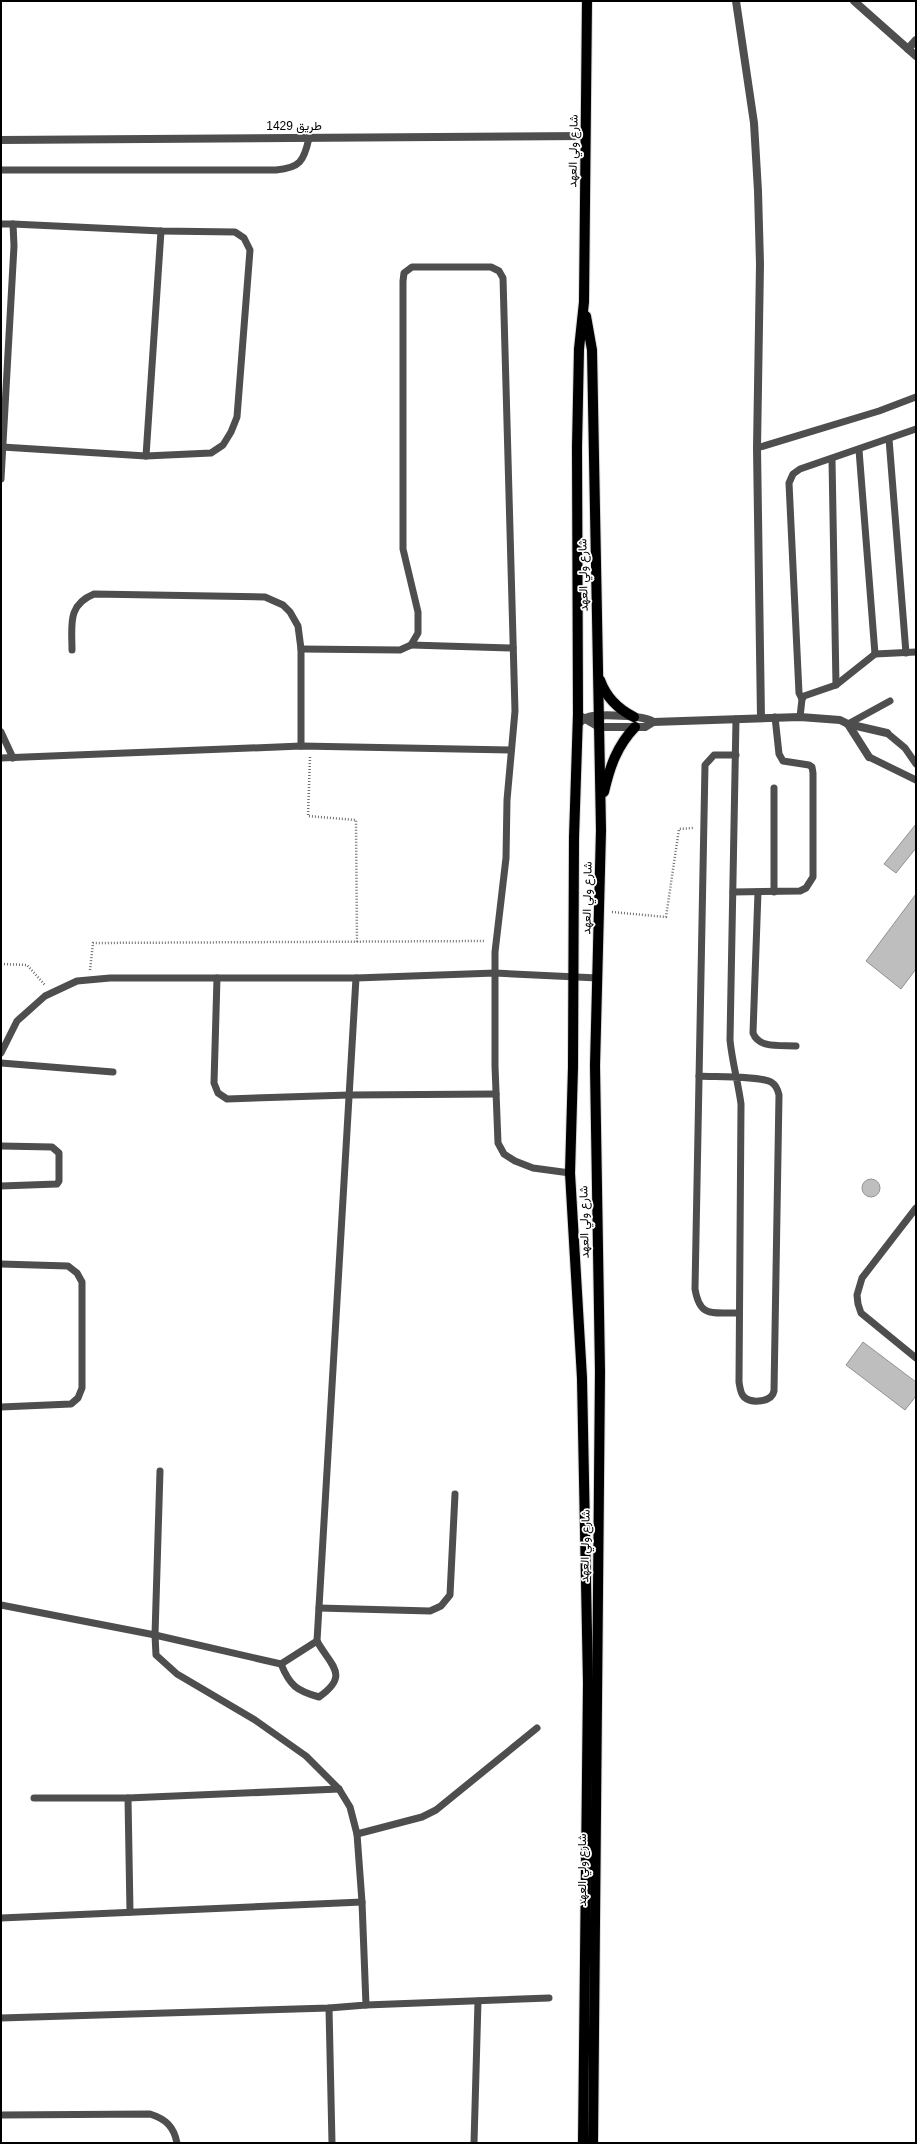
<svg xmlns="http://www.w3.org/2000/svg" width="917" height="2144" font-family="Arial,Vazirmatn,sans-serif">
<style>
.building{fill:#bebebe;stroke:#929292}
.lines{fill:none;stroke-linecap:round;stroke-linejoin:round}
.primary-casing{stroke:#dbdbdb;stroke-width:12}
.path{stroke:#707070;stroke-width:2.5;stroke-dasharray:1 2;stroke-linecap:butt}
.lane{stroke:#4e4e4e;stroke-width:7}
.street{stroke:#4e4e4e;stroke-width:8}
.primary{stroke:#000;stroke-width:10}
.labels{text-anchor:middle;stroke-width:3.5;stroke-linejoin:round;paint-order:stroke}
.street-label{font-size:12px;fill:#000;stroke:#fff}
</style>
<rect width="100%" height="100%" fill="#fff"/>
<g class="building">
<path d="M 916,824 L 916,848 L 896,873 L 884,864 Z"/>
<path d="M 916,894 L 916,969 L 901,989 L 866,961 Z"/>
<circle cx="871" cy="1188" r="9"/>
<path d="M 863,1342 L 916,1382 L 916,1396 L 905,1410 L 846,1365 Z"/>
</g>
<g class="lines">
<g class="primary-casing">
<g id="primary">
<path d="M 586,316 L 592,350 L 601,830 L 595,1066 L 600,1371 L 593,2143"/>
<path d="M 600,680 C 606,697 618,709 634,717"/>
<path d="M 604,792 C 610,766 617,746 635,727"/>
<path d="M 583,2143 L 588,1683 L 582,1378 L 570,1173 L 573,1067 L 574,838 L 578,714 L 577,447 L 579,349 L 584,302 L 587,1"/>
</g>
</g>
<g class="path">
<path d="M 310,757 L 308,816 L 356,820 L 357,943"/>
<path d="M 612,912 L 666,917 L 679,829 L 693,828"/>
<path d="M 1,964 L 27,965 L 45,985"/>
<path d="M 90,970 L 93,943 L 485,941"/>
</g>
<g class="lane">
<path d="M 1,170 L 276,170 C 300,168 304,161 309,138"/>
<path d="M 1,224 L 13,224 L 14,246 L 1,479"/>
<path d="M 889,439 L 906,653"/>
<path d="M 2,447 L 146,456 L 211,453 L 223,445 L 231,432 L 237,417 L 250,250 L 244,238 L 235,232 L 161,231 L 13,224"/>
<path d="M 757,448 L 879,411 L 916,397"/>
<path d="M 859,450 L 875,654"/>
<path d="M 146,456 L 161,231"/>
<path d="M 832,459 L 836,685"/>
<path d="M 411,645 L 513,648"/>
<path d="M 301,649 L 400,650 L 411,645 L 418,633 L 418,612 L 403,549 L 403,281 L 404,273 L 412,267 L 491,267 L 499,271 L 503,278 L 515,711 L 507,800 L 506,858 L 495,952 L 495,1066 L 498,1143 L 504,1154 L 515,1161 L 533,1168 L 570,1173"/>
<path d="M 72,650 C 72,625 67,605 94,594 L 265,597 L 283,605 L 290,612 L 298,626 L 301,649 L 301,746"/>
<path d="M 802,699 L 799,693 L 789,483 L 793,474 L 800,469 L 916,429"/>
<path d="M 800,717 L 802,699 L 804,696 L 836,685 L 875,654 L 916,652"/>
<path d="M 848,724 L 890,701"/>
<path d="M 1,732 L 13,758"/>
<path d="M 887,733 L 905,748 L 916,764"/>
<path d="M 736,755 L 714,755 L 705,765 L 695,1289 C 700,1319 713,1312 739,1313"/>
<path d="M 869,757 L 916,780"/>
<path d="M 1,758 L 301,746 L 511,750"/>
<path d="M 733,892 L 800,891 L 806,888 L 813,877 L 813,773 L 812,767 L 809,765 L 783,761 L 779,754 L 775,717"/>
<path d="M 758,892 L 753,1033 C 759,1049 781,1045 796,1046"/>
<path d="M 774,892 L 774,788"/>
<path d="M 217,978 L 214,1083 L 218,1093 L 227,1099 L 349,1095 L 496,1094"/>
<path d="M 1,1053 L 17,1021 L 45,996 L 77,981 L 110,978 L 356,978 L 495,973 L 598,978"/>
<path d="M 1,1063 L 113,1072"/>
<path d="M 699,1076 C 714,1077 760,1076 771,1082 C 776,1085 778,1090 779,1095 L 774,1391 C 772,1402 752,1404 744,1397 C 740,1393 740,1387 739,1382 L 741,1104 C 738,1082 732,1061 730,1040 L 736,719"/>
<path d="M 1,1146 L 52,1147 L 59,1153 L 59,1181 L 57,1184 L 1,1186"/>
<path d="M 916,1208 L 862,1278 L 857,1295 L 858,1304 L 861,1313 L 916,1358"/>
<path d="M 1,1264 L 68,1266 L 77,1273 L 82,1282 L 82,1388 L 78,1398 L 71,1404 L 1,1407"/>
<path d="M 1,1605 L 155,1635 L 281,1664 C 290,1686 297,1691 319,1697 C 351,1675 330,1665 317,1641 L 356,978"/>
<path d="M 319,1608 L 430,1611 L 441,1606 L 450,1595 L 455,1494"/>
<path d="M 281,1664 L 317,1641"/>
<path d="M 34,1798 L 128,1798 L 339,1789"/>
<path d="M 128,1798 L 130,1912"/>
<path d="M 357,1834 L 422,1817 L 436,1810 L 537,1728"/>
<path d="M 1,1918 L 362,1902"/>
<path d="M 366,2005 L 549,1998"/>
<path d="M 329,2008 L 332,2143"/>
<path d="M 1,2018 L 329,2008 L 366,2005 L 362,1902 L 357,1834 L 350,1807 L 339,1789 L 306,1756 L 255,1720 L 177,1674 L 156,1655 L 155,1635 L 160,1471"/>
<path d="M 1,2115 L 150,2114 C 166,2119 174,2127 177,2143"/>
<path d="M 474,2143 L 478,2001"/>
</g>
<g class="street">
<path d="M 736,1 L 754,123 L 758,191 L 760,264 L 757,448 L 761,718"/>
<path d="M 854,1 L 916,56"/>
<path d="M 908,49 L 916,40"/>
<path d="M 1,140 L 586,136"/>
<path d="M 582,717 L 599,727 L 645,727 L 653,722"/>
<path d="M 578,724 C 581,721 584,719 588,717 C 599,714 645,715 653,722 L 800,717 L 840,720 L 848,724 L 869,757"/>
<path d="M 848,724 L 887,733"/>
</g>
<use href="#primary" class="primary"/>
</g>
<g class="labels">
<g class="street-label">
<text x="294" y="130">طريق 1429</text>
<text transform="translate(573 151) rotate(-89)" y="4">شارع ولي العهد</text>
<text transform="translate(583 575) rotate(-91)" y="4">شارع ولي العهد</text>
<text transform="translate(587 898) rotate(-89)" y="4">شارع ولي العهد</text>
<text transform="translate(584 1222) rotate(-91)" y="4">شارع ولي العهد</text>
<text transform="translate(585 1546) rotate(-89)" y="4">شارع ولي العهد</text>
<text transform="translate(582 1870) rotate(-90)" y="4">شارع ولي العهد</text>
</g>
</g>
<rect width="917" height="2144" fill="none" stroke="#000000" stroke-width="4"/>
</svg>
